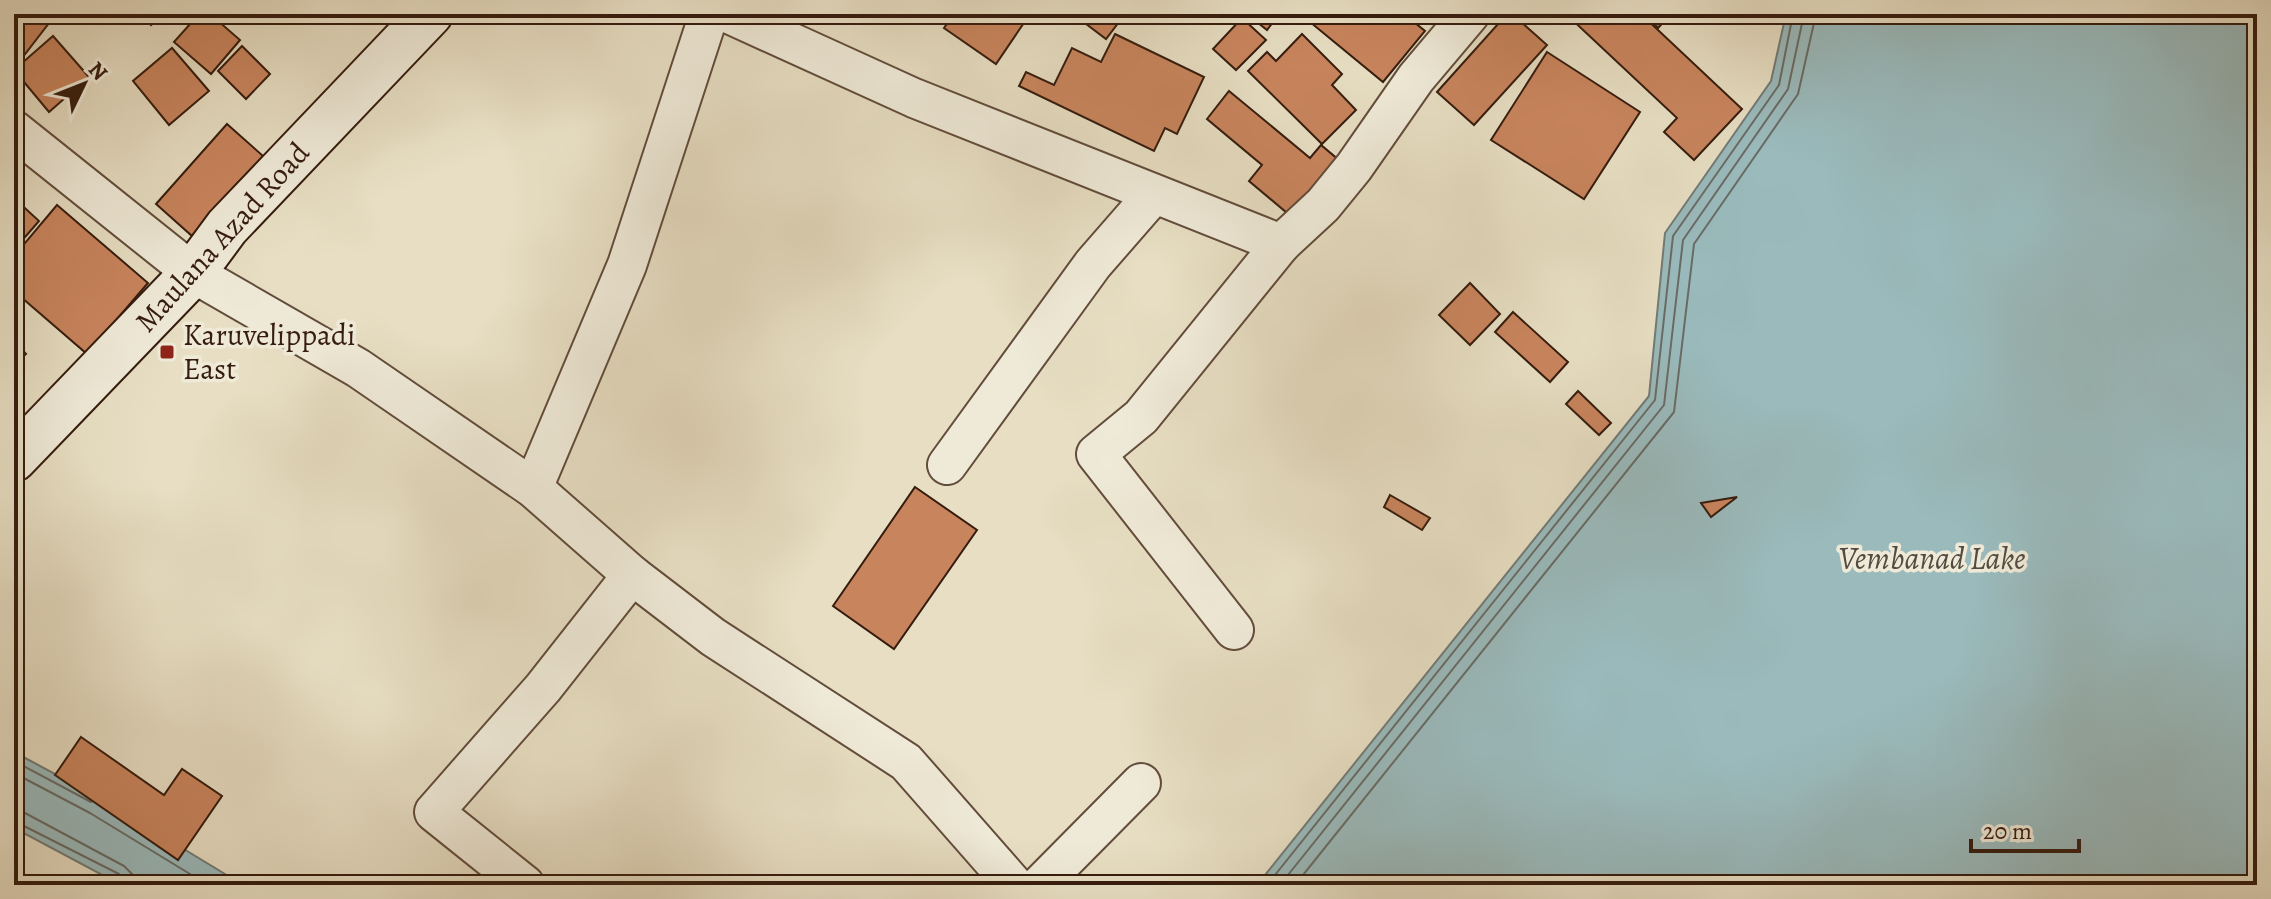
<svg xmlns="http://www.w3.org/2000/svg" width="2271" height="899" font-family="Alegreya,serif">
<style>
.water{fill:#9ababc;stroke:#727b76;stroke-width:2}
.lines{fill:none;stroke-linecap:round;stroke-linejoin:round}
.shore{stroke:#686b65;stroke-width:2}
.building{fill:#c8845d;stroke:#351c0e;stroke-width:2}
.minor-casing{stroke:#624c3b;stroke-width:42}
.secondary-casing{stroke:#351c0e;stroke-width:48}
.minor{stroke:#efead8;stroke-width:38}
.secondary{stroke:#efead8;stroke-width:44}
.poi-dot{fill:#8f2418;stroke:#efead8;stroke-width:3}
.labels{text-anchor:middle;stroke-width:7;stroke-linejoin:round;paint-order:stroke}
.street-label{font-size:30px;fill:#351c0e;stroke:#efead8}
.poi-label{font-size:30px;fill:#351c0e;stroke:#efead8;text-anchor:start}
.water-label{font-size:32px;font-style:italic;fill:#534b42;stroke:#efead8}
</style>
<rect width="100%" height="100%" fill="#e7dec3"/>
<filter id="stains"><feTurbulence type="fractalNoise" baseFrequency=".0025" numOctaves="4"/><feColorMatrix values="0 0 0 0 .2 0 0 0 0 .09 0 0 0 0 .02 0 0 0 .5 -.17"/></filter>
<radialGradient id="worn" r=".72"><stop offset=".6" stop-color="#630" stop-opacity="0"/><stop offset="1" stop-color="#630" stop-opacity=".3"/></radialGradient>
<g class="water">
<path d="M 1786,14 L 2257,14 L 2257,885 L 1257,885 L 1649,396 L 1665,233 L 1771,81 Z"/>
<path d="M 14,752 L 98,797 L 243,885 L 121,885 L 14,828 Z"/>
</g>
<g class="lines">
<g class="shore">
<path d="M 14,761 L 91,802"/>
<path d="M 14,773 L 90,813 L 208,885"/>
<path d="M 14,811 L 25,813 L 124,866 L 132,874 L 133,885"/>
<path d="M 14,821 L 119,874 L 123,885"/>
<path d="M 1267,885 L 1655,400 L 1673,236 L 1779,85 L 1793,14"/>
<path d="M 1280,885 L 1664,405 L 1683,240 L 1788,89 L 1804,14"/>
<path d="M 1295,885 L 1674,412 L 1694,244 L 1798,94 L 1816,14"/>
</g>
</g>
<g class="building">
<path d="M 14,14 L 56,14 L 22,58 L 14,52 Z"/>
<path d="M 141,14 L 164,14 L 151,25 Z"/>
<path d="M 199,14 L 210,14 L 240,40 L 211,74 L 174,42 Z"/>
<path d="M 954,14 L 1030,14 L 996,64 L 944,28 Z"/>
<path d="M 1073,14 L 1125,14 L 1106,39 Z"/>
<path d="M 1247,14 L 1279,14 L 1267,30 Z"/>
<path d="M 1313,14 L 1404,14 L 1425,31 L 1383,82 L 1310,22 Z"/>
<path d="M 1507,14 L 1512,14 L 1547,45 L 1474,125 L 1437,92 Z"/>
<path d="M 1566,14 L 1641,14 L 1742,109 L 1694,160 L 1664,132 L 1677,118 Z"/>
<path d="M 1644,14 L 1671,14 L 1658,28 Z"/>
<path d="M 1242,18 L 1266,40 L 1236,70 L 1213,49 Z"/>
<path d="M 1115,34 L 1204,77 L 1177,134 L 1165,128 L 1154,151 L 1019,86 L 1026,72 L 1054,85 L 1072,48 L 1101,62 Z"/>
<path d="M 1302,34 L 1342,74 L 1332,85 L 1356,110 L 1322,144 L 1248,71 L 1267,52 L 1276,61 Z"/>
<path d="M 53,36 L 89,77 L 49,112 L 14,70 Z"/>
<path d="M 242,46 L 270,74 L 246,99 L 218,71 Z"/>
<path d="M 172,48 L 209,91 L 169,125 L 133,81 Z"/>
<path d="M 1547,52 L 1640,112 L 1584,199 L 1491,140 Z"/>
<path d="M 1229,91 L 1310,158 L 1321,145 L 1340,161 L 1293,218 L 1249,181 L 1262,165 L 1207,119 Z"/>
<path d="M 227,124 L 263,156 L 192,236 L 156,204 Z"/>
<path d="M 14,198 L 39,221 L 19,244 L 14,240 Z"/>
<path d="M 57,205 L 148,283 L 87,354 L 14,291 L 14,256 Z"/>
<path d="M 1470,283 L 1500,314 L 1470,345 L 1439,315 Z"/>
<path d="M 1513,312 L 1568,362 L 1550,382 L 1495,332 Z"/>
<path d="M 14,340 L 26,354 L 14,365 Z"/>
<path d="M 1578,391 L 1611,423 L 1599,435 L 1566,404 Z"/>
<path d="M 915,487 L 977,530 L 894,649 L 833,606 Z"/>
<path d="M 1390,495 L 1430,518 L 1422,530 L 1384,507 Z"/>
<path d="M 1737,497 L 1711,517 L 1701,503 Z"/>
<path d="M 81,737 L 164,795 L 182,769 L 222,796 L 178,860 L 55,775 Z"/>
</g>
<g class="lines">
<g class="minor-casing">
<g id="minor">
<path d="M 729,14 L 914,98 L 1281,244 L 1323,205 L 1354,167 L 1416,78 L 1470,14"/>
<path d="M 14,130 L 193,273 L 358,368 L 533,488 L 632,575 L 713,637 L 906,762 L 1014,885"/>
<path d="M 947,465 L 1093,264 L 1154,194"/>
<path d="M 533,488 L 627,265 L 709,14"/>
<path d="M 1234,630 L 1096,454 L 1141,417 L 1281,244"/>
<path d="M 525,885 L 434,812 L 543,688 L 632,575"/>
<path d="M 1040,885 L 1141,783"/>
</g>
</g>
<g class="secondary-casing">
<path id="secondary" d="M 14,459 L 193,273 L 227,227 L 430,14"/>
</g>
<use href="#minor" class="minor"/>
<use href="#secondary" class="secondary"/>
</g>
<rect class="poi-dot" x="159" y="344" width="16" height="16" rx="4"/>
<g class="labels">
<g class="street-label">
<text transform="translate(222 237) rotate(-48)" y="10">Maulana Azad Road</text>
</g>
<g class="poi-label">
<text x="183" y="345">Karuvelippadi<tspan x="183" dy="34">East</tspan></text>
</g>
<g class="water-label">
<text x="1932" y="569">Vembanad Lake</text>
</g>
</g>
<rect width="2271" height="899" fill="none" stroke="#e7dec3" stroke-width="48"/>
<rect x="16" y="16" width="2239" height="867" fill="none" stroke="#351c0e" stroke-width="4"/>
<rect x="24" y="24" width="2223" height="851" fill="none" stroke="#351c0e" stroke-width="2"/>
<g transform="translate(84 84) rotate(47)" stroke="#efead8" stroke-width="6" paint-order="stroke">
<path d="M0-6L14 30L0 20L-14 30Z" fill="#351c0e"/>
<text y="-12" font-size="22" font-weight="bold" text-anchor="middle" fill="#351c0e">N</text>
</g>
<path d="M1971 839v12h108v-12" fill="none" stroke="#351c0e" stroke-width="4"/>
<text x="1983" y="839" font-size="24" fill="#351c0e" stroke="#efead8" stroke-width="6" paint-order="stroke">20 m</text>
<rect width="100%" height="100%" filter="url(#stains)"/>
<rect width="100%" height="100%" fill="url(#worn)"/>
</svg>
